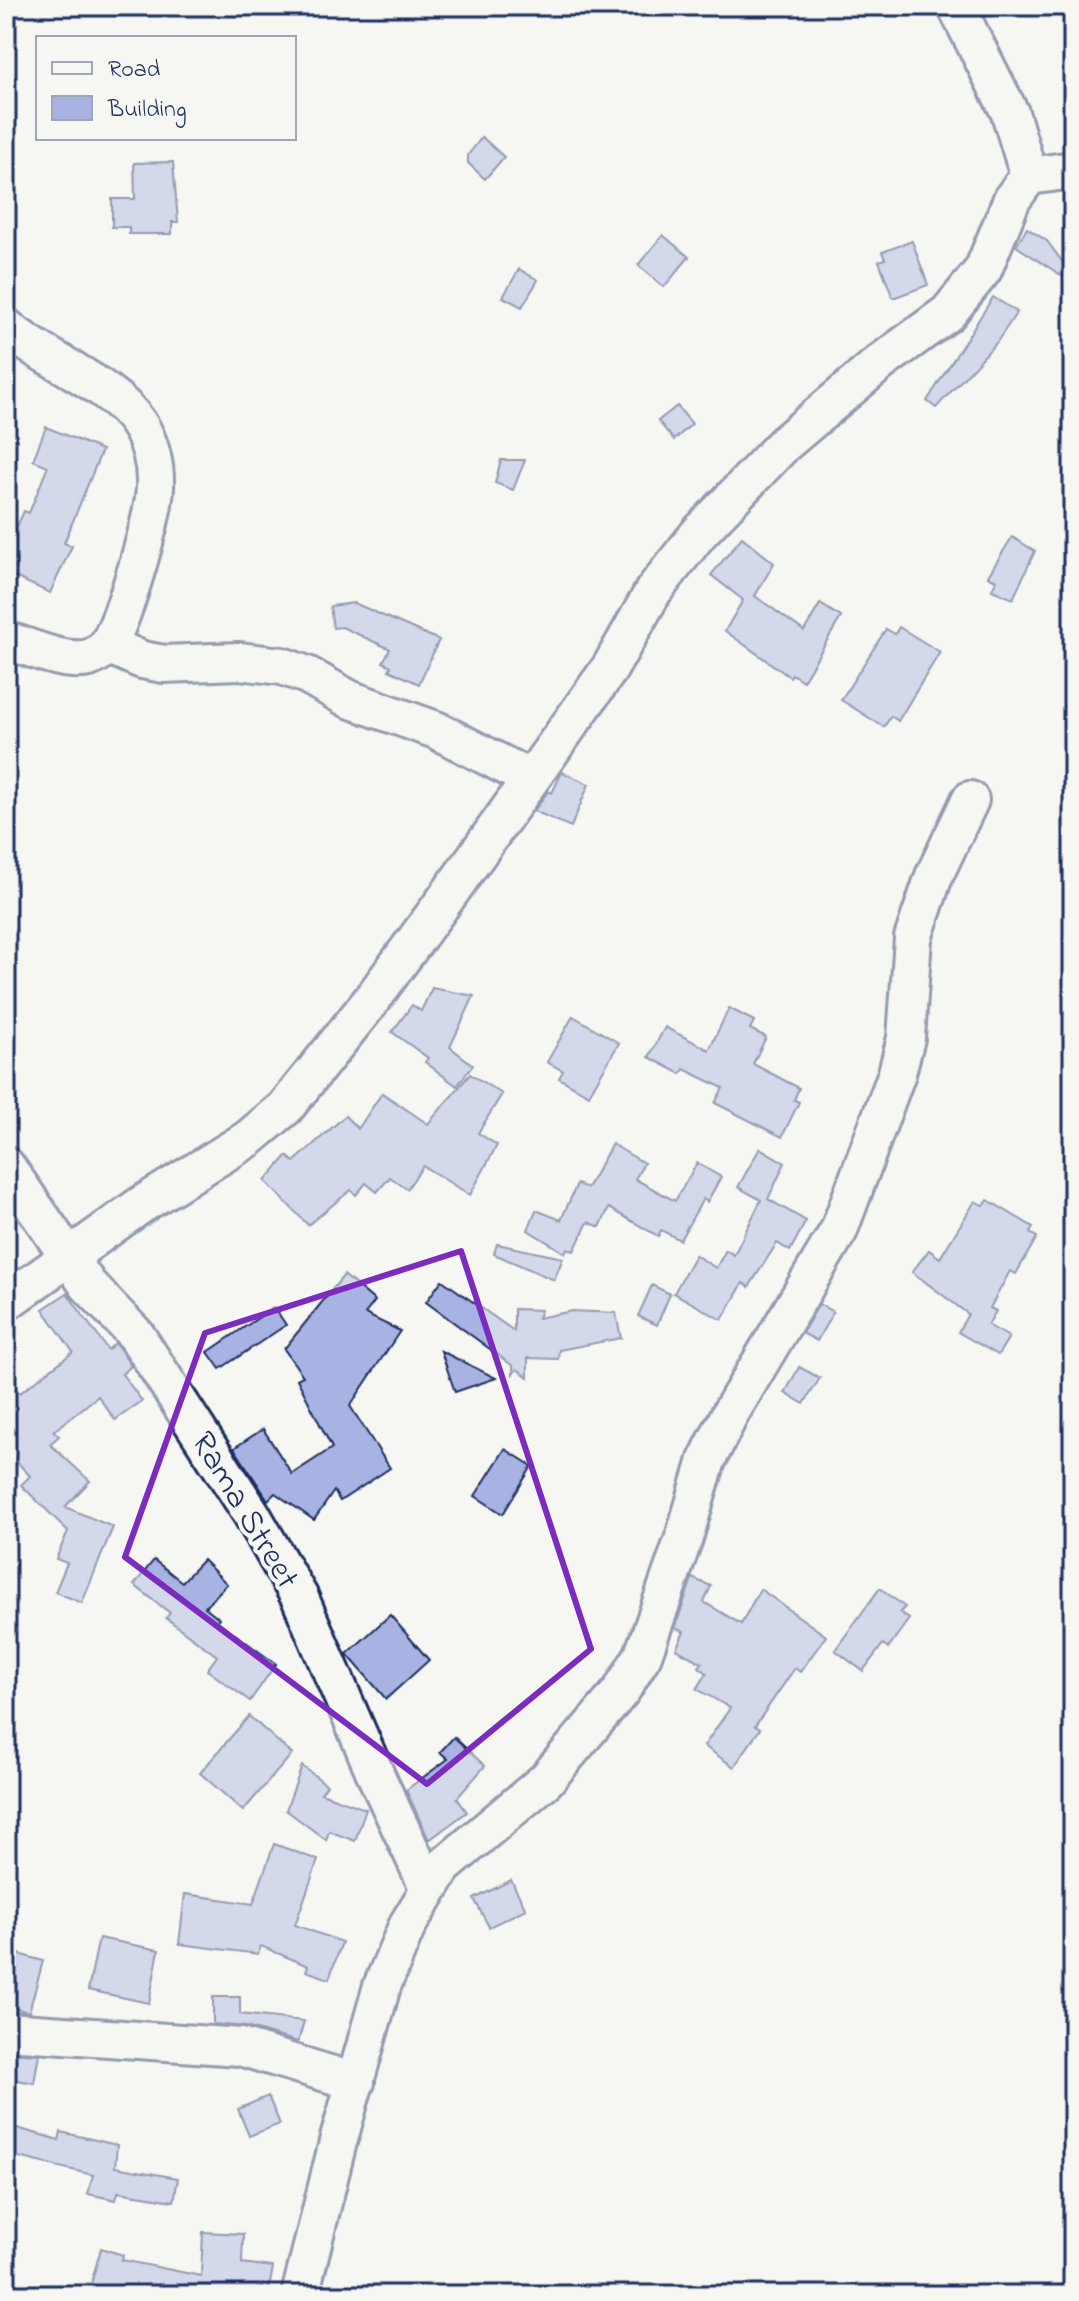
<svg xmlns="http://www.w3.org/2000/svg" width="1079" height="2301" font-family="'Indie Flower',sans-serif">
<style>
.building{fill:#a9b3e3;stroke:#1b2f5e;stroke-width:2}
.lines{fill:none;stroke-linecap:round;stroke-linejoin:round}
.minor-casing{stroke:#1b2f5e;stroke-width:42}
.minor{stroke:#f6f6f2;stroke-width:36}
.marked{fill:none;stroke:#7b2cbf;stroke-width:6;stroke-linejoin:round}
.labels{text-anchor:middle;stroke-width:8;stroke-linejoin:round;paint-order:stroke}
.street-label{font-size:34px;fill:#1b2f5e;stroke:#f6f6f2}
</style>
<rect width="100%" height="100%" fill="#f6f6f2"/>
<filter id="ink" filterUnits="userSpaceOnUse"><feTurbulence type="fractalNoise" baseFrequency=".0125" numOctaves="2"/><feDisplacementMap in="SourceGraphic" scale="16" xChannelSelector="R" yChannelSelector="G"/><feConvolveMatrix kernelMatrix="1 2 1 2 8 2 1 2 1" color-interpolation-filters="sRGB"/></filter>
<g filter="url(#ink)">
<g class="building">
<path d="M 482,137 L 504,157 L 485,179 L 468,163 L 468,155 Z"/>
<path d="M 173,162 L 178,222 L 172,222 L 172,234 L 129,234 L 129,227 L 112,227 L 112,199 L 135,199 L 134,163 Z"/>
<path d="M 1027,228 L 1047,241 L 1073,276 L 1073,283 L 1016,246 Z"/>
<path d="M 663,235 L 689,257 L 664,287 L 638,265 Z"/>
<path d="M 912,241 L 928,285 L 893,298 L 879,261 L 885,259 L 882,252 Z"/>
<path d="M 519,269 L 538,280 L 522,307 L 503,297 Z"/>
<path d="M 993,297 L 1017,312 L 997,342 L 936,408 L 927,401 Z"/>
<path d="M 677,406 L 692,424 L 674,440 L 658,421 Z"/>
<path d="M 46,427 L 102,450 L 64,543 L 72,546 L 50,593 L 6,573 L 6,551 L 24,511 L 29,513 L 48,466 L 33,460 Z"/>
<path d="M 501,460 L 525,460 L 513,490 L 495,483 Z"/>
<path d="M 742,537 L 774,563 L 755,596 L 804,631 L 820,604 L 841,617 L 803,681 L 792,674 L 790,677 L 725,631 L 743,600 L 711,575 Z"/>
<path d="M 1012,537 L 1035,551 L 1013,599 L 992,590 L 996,580 L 988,576 Z"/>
<path d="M 354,603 L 439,640 L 419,684 L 389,670 L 391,666 L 383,662 L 390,649 L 342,627 L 333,628 L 330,606 Z"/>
<path d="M 899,627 L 940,652 L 898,721 L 891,716 L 884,727 L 841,700 L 886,629 L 895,634 Z"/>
<path d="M 562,772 L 589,784 L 571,827 L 534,811 L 548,791 L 552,793 Z"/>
<path d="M 432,988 L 474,996 L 450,1047 L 473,1065 L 457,1086 L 425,1062 L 428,1058 L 392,1032 L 412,1005 L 421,1011 Z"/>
<path d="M 729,1008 L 754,1021 L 750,1029 L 766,1037 L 753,1064 L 799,1088 L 794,1100 L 799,1102 L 782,1137 L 715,1103 L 723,1088 L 684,1069 L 681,1074 L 649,1057 L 665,1027 L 709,1050 Z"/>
<path d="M 573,1016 L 619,1043 L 589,1095 L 559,1078 L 563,1071 L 547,1062 Z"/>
<path d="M 470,1074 L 502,1094 L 478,1133 L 497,1145 L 470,1195 L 423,1166 L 407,1189 L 390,1177 L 377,1192 L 366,1183 L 356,1195 L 351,1190 L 308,1225 L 265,1181 L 287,1156 L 294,1162 L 345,1116 L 358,1129 L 382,1093 L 428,1124 Z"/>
<path d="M 612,1144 L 644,1163 L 635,1179 L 675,1201 L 697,1163 L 721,1177 L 707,1202 L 703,1199 L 680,1240 L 661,1230 L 658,1236 L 609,1208 L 600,1227 L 588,1222 L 574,1251 L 567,1248 L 565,1253 L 528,1230 L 536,1210 L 561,1220 L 577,1184 L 587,1188 Z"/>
<path d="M 760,1148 L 785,1163 L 768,1199 L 806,1221 L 790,1251 L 777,1243 L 749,1287 L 743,1283 L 722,1320 L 674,1293 L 695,1255 L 716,1268 L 726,1250 L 734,1255 L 761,1200 L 738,1187 Z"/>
<path d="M 988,1200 L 1033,1227 L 1030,1233 L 1037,1237 L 1016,1274 L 1010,1271 L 990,1308 L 996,1311 L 988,1325 L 1009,1337 L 998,1355 L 958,1332 L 968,1314 L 912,1272 L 929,1250 L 940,1258 L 975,1201 L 984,1206 Z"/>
<path d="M 497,1244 L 563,1258 L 554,1280 L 494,1254 Z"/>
<path d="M 344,1275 L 375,1301 L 365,1314 L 400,1331 L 350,1406 L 390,1468 L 340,1501 L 334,1491 L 314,1520 L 275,1493 L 268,1500 L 234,1448 L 263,1429 L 292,1474 L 332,1448 L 297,1379 L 303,1376 L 284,1349 Z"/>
<path d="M 442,1280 L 514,1331 L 514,1309 L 541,1310 L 538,1318 L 572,1311 L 616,1313 L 621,1338 L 559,1350 L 558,1359 L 528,1358 L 528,1377 L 517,1369 L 513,1374 L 513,1366 L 426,1302 Z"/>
<path d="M 652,1285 L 670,1294 L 657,1325 L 638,1316 Z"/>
<path d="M 67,1293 L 108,1350 L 115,1343 L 119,1348 L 131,1366 L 122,1374 L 142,1401 L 115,1420 L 98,1396 L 54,1431 L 59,1436 L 50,1444 L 90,1481 L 65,1507 L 113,1527 L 82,1603 L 55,1592 L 67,1563 L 56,1559 L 68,1531 L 21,1485 L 30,1476 L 6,1450 L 6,1379 L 20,1393 L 73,1352 L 43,1309 Z"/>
<path d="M 819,1304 L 833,1312 L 817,1341 L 802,1333 Z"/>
<path d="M 274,1307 L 286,1325 L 220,1369 L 208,1352 Z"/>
<path d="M 441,1351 L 496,1378 L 455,1392 Z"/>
<path d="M 799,1367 L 820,1378 L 804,1404 L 785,1393 Z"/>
<path d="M 505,1449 L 532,1466 L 503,1514 L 475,1496 Z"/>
<path d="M 154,1560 L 182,1582 L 203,1560 L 227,1584 L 205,1607 L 219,1618 L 217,1621 L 276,1664 L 250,1701 L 207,1670 L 217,1656 L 166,1618 L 170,1613 L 134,1585 Z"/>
<path d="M 692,1578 L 711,1586 L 704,1602 L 741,1624 L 760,1589 L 826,1636 L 800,1672 L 795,1668 L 755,1726 L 760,1729 L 734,1767 L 704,1746 L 730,1708 L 697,1689 L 707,1673 L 699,1667 L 702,1663 L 676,1649 L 684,1632 L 675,1628 Z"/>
<path d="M 880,1588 L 905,1607 L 900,1612 L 909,1619 L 888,1648 L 883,1644 L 863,1671 L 835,1650 Z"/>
<path d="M 390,1615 L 429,1660 L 386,1699 L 347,1654 Z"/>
<path d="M 249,1716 L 292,1754 L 243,1811 L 200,1773 Z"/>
<path d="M 454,1737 L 485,1766 L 457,1798 L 467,1812 L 429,1840 L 406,1790 L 448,1759 L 440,1752 Z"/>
<path d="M 302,1766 L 327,1785 L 321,1793 L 366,1809 L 355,1841 L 329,1831 L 326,1840 L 286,1810 Z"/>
<path d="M 274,1844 L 318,1860 L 295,1925 L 342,1942 L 329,1979 L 306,1971 L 308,1966 L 261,1946 L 258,1954 L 179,1944 L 185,1894 L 253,1904 Z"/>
<path d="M 511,1880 L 526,1909 L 489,1927 L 474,1899 Z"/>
<path d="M 99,1938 L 159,1950 L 149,2003 L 88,1990 Z"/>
<path d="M 19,1954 L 43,1961 L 29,2012 L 6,2006 L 6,1960 L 16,1963 Z"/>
<path d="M 213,1997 L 240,1997 L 240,2014 L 304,2021 L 298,2042 L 246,2027 L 213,2024 Z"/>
<path d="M 6,2052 L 39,2054 L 34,2083 L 6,2078 Z"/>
<path d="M 268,2096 L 280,2124 L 249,2136 L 238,2109 Z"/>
<path d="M 6,2125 L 59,2140 L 61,2132 L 117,2145 L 115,2167 L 178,2178 L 174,2201 L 118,2192 L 116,2200 L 88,2194 L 93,2175 L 6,2154 Z"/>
<path d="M 203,2232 L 243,2234 L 242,2263 L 273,2267 L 268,2295 L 88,2295 L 101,2248 L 123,2255 L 122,2260 L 201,2276 Z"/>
</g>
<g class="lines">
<g class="minor-casing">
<g id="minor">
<path d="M 956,6 L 1010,113 L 1029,176"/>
<path d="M 6,327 C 41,358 113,384 138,423 C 150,441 156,465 155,487 C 154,516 124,619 108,644 C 104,650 95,656 89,658 C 65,664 29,647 6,640"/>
<path d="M 108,645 L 142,660 L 164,664 L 239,661 L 282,666 L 307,675 L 349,699 L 436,730 L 529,778"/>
<path d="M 6,1166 L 88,1285 L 136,1335 L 251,1513 L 300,1598 L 378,1780 L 428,1887"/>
<path d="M 6,1302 L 141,1205 L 248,1139 L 285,1108 L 370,1002 L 439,908 L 610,668 L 654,590 L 699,533 L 784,444 L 881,362 L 948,313 L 983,270 L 1012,199 L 1029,176 L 1073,170"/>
<path d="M 6,2031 L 240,2047 L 356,2082"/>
<path d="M 300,2295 L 338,2142 L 382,1986 L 408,1924 L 443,1867 L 546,1780 L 621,1691 L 643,1655 L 684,1538 L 707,1460 L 731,1412 L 839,1230 L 897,1073 L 906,1038 L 913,938 L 934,876 L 970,800"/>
</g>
</g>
<use href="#minor" class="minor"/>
</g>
</g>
<path d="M0 0H1079V2301H0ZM 461,1251 L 591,1649 L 427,1784 L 125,1557 L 205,1333 Z" fill="#f6f6f2" fill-opacity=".55" fill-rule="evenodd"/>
<path class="marked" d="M 461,1251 L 591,1649 L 427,1784 L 125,1557 L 205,1333 Z"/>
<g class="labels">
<g class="street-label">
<text transform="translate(247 1509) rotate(59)" y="12">Rama Street</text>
</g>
</g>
<rect width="1079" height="2301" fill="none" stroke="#f6f6f2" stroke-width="32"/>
<rect x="16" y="16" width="1047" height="2269" fill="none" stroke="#1b2f5e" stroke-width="3" filter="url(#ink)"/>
<rect x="36" y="36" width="260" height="104" fill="#f6f6f2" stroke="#9ea6b7" stroke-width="2"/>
<rect x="52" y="62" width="40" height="12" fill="#f6f6f2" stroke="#9ea6b7" stroke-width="2"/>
<text x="108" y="76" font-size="24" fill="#1b2f5e">Road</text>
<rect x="52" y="96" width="40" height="24" fill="#a9b3e3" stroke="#9ea6b7" stroke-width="2"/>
<text x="108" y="116" font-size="24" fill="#1b2f5e">Building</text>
</svg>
